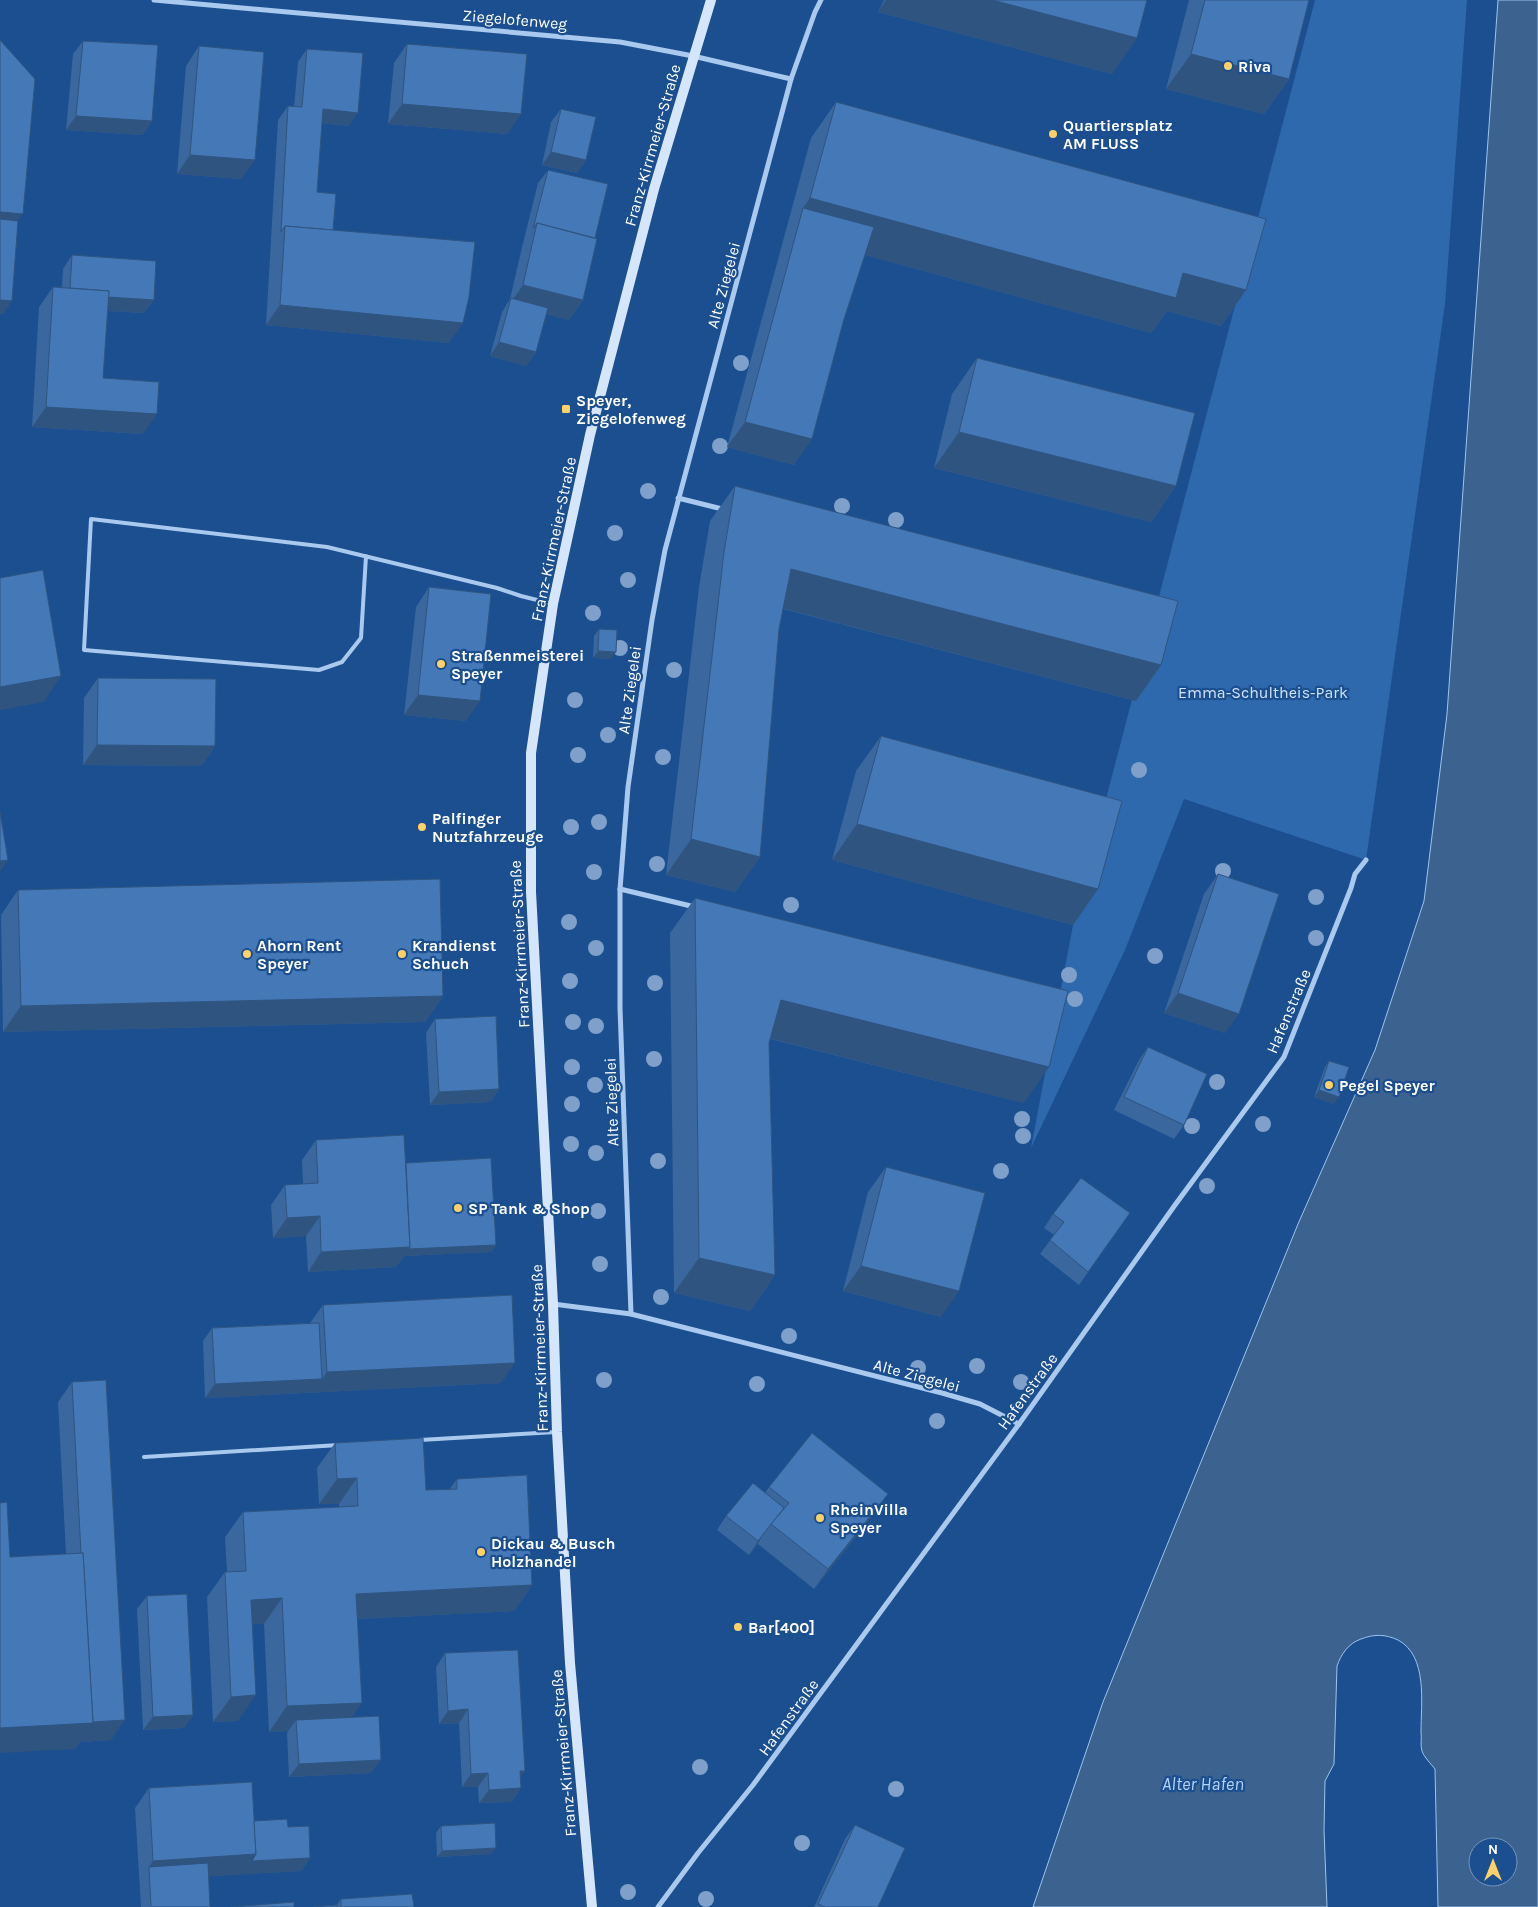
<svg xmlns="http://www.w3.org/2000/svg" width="1538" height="1907" font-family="Karla,sans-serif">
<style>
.green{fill:#2e69ad}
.water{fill:#3c6290;stroke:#9cc4f0;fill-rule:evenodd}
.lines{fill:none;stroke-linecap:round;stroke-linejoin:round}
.lane{stroke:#a9c9ee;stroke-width:4}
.street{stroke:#a9c9ee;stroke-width:5}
.secondary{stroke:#d6e6fa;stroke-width:10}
.tree{fill:#7ea0ca}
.wall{fill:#3a679d}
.shaded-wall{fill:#305480}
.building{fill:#4478b7;stroke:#305480}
.poi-dot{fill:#ffd166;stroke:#1b4f8f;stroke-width:2}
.labels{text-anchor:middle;stroke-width:4.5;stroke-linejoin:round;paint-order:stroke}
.street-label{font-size:16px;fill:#fff;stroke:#1b4f8f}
.poi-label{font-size:16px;font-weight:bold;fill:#fff;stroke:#1b4f8f;text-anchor:start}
.park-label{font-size:16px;fill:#cfe3fa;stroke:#1b4f8f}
.water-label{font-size:18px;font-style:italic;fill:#b5d3f5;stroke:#1b4f8f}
</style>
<rect width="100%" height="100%" fill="#1b4f8f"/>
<path class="green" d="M 1315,0 L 1467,0 L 1445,304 L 1366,860 L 1184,799 L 1125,950 L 1031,1148 L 1073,925 Z"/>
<path class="water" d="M 1498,0 L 1538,0 L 1538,1907 L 1438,1907 L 1435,1769 C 1431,1764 1424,1757 1422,1751 C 1420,1745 1422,1737 1421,1732 C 1421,1703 1428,1656 1398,1640 C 1385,1634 1374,1634 1361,1639 C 1349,1643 1341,1654 1337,1666 L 1334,1764 L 1325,1781 L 1324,1830 L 1327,1907 L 1033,1907 L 1103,1702 L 1298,1224 L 1375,1050 L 1424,901 L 1447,714 ZM 1478,1847 L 1508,1847 L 1508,1877 L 1478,1877 Z"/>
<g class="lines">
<g class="lane">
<path d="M 366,556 L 361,638 L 342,662 L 319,670 L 84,650 L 91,519 L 327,547 L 497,588 L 521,596 L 553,604"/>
<path d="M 420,1440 L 556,1432"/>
<path d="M 144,1457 L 339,1445"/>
</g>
<g class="street">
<path d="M 154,0 L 620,42 L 693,56 L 791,79 L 815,12 L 821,0"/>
<path d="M 678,498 L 726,510"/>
<path d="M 620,889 L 695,907"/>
<path d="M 553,1304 L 631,1314 L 942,1393 L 980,1404 L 1019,1424"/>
<path d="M 631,1314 L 620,1008 L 620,889 L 628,787 L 652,620 L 665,550 L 791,79"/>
<path d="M 658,1907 L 698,1853 L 753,1785 L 1019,1424 L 1175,1205 L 1284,1057 L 1351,888 L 1355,874 L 1366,860"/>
</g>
<path class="secondary" d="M 592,1907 L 570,1663 L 557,1432 L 553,1304 L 531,892 L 531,753 L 553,604 L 590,435 L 654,189 L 711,0"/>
</g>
<g class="tree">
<circle cx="741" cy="363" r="8"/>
<circle cx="720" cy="446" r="8"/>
<circle cx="648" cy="491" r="8"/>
<circle cx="842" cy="506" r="8"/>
<circle cx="896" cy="520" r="8"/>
<circle cx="615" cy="533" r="8"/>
<circle cx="628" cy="580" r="8"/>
<circle cx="593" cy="613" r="8"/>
<circle cx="620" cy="648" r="8"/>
<circle cx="674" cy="670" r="8"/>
<circle cx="575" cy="700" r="8"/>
<circle cx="608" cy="735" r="8"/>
<circle cx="578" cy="755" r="8"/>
<circle cx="663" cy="757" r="8"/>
<circle cx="1139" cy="770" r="8"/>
<circle cx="599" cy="822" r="8"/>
<circle cx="571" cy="827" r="8"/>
<circle cx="657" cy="864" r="8"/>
<circle cx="1223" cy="871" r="8"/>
<circle cx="594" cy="872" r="8"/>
<circle cx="1316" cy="897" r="8"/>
<circle cx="791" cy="905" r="8"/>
<circle cx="569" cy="922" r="8"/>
<circle cx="1316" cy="938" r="8"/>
<circle cx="596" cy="948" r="8"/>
<circle cx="1155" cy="956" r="8"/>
<circle cx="1069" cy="975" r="8"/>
<circle cx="570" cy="981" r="8"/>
<circle cx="655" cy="983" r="8"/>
<circle cx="1075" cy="999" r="8"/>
<circle cx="573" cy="1022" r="8"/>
<circle cx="596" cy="1026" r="8"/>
<circle cx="654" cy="1059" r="8"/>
<circle cx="572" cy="1067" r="8"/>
<circle cx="1217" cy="1082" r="8"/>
<circle cx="595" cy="1085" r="8"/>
<circle cx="572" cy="1104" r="8"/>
<circle cx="1022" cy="1119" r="8"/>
<circle cx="1263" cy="1124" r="8"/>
<circle cx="1192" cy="1126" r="8"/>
<circle cx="1023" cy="1136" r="8"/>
<circle cx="571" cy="1144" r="8"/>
<circle cx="596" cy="1153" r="8"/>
<circle cx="658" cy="1161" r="8"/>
<circle cx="1001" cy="1171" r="8"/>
<circle cx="1207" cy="1186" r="8"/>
<circle cx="598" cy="1211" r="8"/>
<circle cx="600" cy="1264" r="8"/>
<circle cx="661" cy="1297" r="8"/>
<circle cx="789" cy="1336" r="8"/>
<circle cx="977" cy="1366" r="8"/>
<circle cx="918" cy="1368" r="8"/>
<circle cx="604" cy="1380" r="8"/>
<circle cx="1021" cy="1382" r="8"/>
<circle cx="757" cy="1384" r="8"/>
<circle cx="937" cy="1421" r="8"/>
<circle cx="700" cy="1767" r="8"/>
<circle cx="896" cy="1789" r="8"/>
<circle cx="802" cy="1843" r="8"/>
<circle cx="628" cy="1892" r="8"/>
<circle cx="706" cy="1899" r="8"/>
</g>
<g class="wall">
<path d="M 884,0 L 1147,0 L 1112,74 L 878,12 Z"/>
<path d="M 1189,0 L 1309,0 L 1289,79 L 1264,114 L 1166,89 Z"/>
<path d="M 83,41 L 152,121 L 142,135 L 66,130 L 73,54 Z"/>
<path d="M 407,44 L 508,134 L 388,124 L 394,63 Z"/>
<path d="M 199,46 L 241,179 L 177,174 L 186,66 Z"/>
<path d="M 307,49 L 349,126 L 322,123 L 317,192 L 333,230 L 449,343 L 266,325 L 278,120 L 288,106 L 294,107 L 298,62 Z"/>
<path d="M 836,102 L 1246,290 L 1221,326 L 1167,311 L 1151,333 L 865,255 L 794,465 L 727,447 L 811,138 Z"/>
<path d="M 561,109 L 586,160 L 577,173 L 542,165 L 551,122 Z"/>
<path d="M 548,170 L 595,238 L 583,300 L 569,320 L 546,314 L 536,352 L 526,366 L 490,356 L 502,312 L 510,299 L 523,243 L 538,183 Z"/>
<path d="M 72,255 L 154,300 L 144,313 L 107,311 L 103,378 L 143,434 L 32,427 L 39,307 L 53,287 L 62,287 L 63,269 Z"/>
<path d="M 977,358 L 1176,486 L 1151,522 L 934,468 L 952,394 Z"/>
<path d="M 735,486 L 1161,665 L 1136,701 L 783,609 L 779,629 L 760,857 L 735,892 L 666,875 L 699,587 L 710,521 Z"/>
<path d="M 429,587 L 466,721 L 404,715 L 416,607 Z"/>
<path d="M 599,629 L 611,659 L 593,658 L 594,636 Z"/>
<path d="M 98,678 L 215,746 L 201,766 L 83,765 L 84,698 Z"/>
<path d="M 881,736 L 1073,925 L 832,860 L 856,771 Z"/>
<path d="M 1218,874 L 1225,1033 L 1164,1013 L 1204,894 Z"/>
<path d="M 18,890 L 443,996 L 425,1022 L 3,1032 L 1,915 Z"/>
<path d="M 695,898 L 1024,1103 L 770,1039 L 769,1043 L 775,1275 L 750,1311 L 674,1293 L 670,933 Z"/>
<path d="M 435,1019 L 499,1089 L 490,1102 L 430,1105 L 426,1033 Z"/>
<path d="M 1148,1047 L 1184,1125 L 1174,1139 L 1114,1110 L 1139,1060 Z"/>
<path d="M 1329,1061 L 1334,1104 L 1314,1097 L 1325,1067 Z"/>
<path d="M 316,1140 L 406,1163 L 496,1245 L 491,1252 L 404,1256 L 396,1267 L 308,1272 L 306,1236 L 273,1238 L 271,1205 L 285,1185 L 303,1184 L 302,1160 Z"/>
<path d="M 886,1167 L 941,1317 L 843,1291 L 868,1192 Z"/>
<path d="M 1130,1213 L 1079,1285 L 1040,1254 L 1054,1235 L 1044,1228 L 1053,1214 Z"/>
<path d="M 323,1305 L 501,1383 L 205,1398 L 203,1341 L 212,1328 L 310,1323 Z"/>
<path d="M 72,1382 L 111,1740 L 80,1742 L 75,1749 L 10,1557 L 66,1554 L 58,1402 Z"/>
<path d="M 335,1443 L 426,1490 L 449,1490 L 457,1479 L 532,1585 L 514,1611 L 357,1619 L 362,1703 L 351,1717 L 371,1773 L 289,1777 L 287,1733 L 288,1731 L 269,1732 L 264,1624 L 252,1624 L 238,1721 L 213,1722 L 207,1597 L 225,1572 L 227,1572 L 225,1537 L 243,1512 L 339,1507 L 339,1504 L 319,1504 L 317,1468 Z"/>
<path d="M 769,1487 L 874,1514 L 814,1589 L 758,1544 L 749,1555 L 717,1530 L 726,1516 L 765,1493 Z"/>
<path d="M 147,1596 L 193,1715 L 184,1728 L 143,1730 L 137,1609 Z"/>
<path d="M 445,1653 L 520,1778 L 512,1802 L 479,1803 L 478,1787 L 462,1787 L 459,1723 L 439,1724 L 436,1667 Z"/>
<path d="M 149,1788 L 254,1821 L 288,1827 L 310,1858 L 301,1871 L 208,1876 L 210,1907 L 141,1907 L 135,1808 Z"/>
<path d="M 855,1825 L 878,1907 L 814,1907 L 845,1839 Z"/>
<path d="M 441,1826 L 491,1854 L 437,1857 L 436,1833 Z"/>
<path d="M 341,1899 L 414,1907 L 313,1907 L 337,1905 Z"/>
</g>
<g class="shaded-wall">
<path d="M 886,0 L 992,0 L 1137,38 L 1112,74 L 878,12 Z"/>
<path d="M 1191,54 L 1289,79 L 1264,114 L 1166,89 Z"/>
<path d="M 402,104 L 521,114 L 508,134 L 388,124 Z"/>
<path d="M 323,109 L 358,113 L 349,126 L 313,122 Z"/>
<path d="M 76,116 L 152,121 L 142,135 L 66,130 Z"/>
<path d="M 551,152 L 586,160 L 577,173 L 542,165 Z"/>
<path d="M 190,155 L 255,160 L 241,179 L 177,174 Z"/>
<path d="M 810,198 L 1183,273 L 1246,290 L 1221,326 L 1167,311 L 1151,333 L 795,236 L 803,208 Z"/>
<path d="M 0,212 L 23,214 L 9,234 L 0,233 Z"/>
<path d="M 523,285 L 583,300 L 569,320 L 509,305 Z"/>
<path d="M 70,294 L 154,300 L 144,313 L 61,308 Z"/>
<path d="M 0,300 L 12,301 L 3,314 L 0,314 Z"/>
<path d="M 280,305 L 463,323 L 449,343 L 266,325 Z"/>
<path d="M 499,342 L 536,352 L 526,366 L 490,356 Z"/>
<path d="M 46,407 L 157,414 L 143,434 L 32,427 Z"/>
<path d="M 745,422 L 812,439 L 794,465 L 727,447 Z"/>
<path d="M 959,432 L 1176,486 L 1151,522 L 934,468 Z"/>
<path d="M 791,569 L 1161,665 L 1136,701 L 766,604 Z"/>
<path d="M 598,651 L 616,652 L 611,659 L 593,658 Z"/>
<path d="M 61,676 L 44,702 L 0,710 L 0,687 Z"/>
<path d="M 418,695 L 480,701 L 466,721 L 404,715 Z"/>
<path d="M 97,745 L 215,746 L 201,766 L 83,765 Z"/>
<path d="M 857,824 L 1098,889 L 1073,925 L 832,860 Z"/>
<path d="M 691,839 L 760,857 L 735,892 L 666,875 Z"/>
<path d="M 8,860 L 0,872 L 0,861 Z"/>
<path d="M 1178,993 L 1239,1014 L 1225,1033 L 1164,1013 Z"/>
<path d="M 443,996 L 425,1022 L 3,1032 L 21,1006 Z"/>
<path d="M 781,1000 L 1049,1067 L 1024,1103 L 756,1035 Z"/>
<path d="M 499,1089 L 490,1102 L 430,1105 L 439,1092 Z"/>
<path d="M 1319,1090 L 1339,1097 L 1334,1104 L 1314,1097 Z"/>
<path d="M 320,1216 L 306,1236 L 273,1238 L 287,1218 Z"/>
<path d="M 496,1245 L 491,1252 L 404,1256 L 396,1267 L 308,1272 L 321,1252 L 410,1247 Z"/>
<path d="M 699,1258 L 775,1275 L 750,1311 L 674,1293 Z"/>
<path d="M 861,1266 L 959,1291 L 941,1317 L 843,1291 Z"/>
<path d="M 515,1363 L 501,1383 L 205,1398 L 215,1384 L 322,1379 L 327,1372 Z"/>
<path d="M 357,1478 L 339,1504 L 319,1504 L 337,1479 Z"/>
<path d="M 888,1494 L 874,1514 L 814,1589 L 828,1569 Z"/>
<path d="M 762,1536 L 758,1544 L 749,1555 L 758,1541 Z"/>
<path d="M 532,1585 L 514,1611 L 338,1620 L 356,1594 Z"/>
<path d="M 282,1598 L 264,1624 L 233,1625 L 251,1600 Z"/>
<path d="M 256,1695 L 238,1721 L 213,1722 L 231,1697 Z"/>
<path d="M 362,1703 L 344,1728 L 296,1720 L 288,1731 L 269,1732 L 287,1706 Z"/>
<path d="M 468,1709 L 459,1723 L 439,1724 L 448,1711 Z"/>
<path d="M 193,1715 L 184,1728 L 143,1730 L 153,1717 Z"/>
<path d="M 125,1720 L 111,1740 L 80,1742 L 75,1749 L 0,1753 L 0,1728 Z"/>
<path d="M 381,1760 L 371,1773 L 289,1777 L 299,1764 Z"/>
<path d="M 520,1771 L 525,1771 L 515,1785 Z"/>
<path d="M 488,1773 L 478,1787 L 462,1787 L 471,1774 Z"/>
<path d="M 521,1788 L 512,1802 L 479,1803 L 489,1790 Z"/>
<path d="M 496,1848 L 491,1854 L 437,1857 L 442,1851 Z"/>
<path d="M 256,1854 L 310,1858 L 301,1871 L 149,1880 L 149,1867 L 153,1861 Z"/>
</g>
<g class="building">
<path d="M 992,0 L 1147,0 L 1137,38 Z"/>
<path d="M 1205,0 L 1309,0 L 1289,79 L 1191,54 Z"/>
<path d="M 0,40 L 35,79 L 23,214 L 0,212 Z"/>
<path d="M 83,41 L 158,45 L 152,121 L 76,116 Z"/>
<path d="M 407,44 L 527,54 L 521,114 L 402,104 Z"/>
<path d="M 199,46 L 264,52 L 255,160 L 190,155 Z"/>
<path d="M 307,49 L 363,53 L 358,113 L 323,109 L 317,192 L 336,194 L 333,230 L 285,226 L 281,232 L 288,106 L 302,107 Z"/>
<path d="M 836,102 L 1266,219 L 1246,290 L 1183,273 L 1176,298 L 810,198 Z"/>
<path d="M 561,109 L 596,117 L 586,160 L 551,152 Z"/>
<path d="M 548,170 L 608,184 L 595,238 L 537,223 L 533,229 Z"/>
<path d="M 803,208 L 874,227 L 844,319 L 812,439 L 745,422 Z"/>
<path d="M 0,219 L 18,221 L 12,301 L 0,300 Z"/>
<path d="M 537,223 L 597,239 L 583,300 L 523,285 Z"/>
<path d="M 285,226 L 475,242 L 469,297 L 463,323 L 280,305 Z"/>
<path d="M 72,255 L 156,261 L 154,300 L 108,297 L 109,291 L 70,288 Z"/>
<path d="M 53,287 L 109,291 L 103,378 L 159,382 L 157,414 L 46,407 Z"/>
<path d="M 511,298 L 548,308 L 536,352 L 499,342 Z"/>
<path d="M 977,358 L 1195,413 L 1176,486 L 959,432 Z"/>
<path d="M 735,486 L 1178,601 L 1161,665 L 791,569 L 779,629 L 760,857 L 691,839 L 724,552 Z"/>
<path d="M 43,570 L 61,676 L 0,687 L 0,578 Z"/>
<path d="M 429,587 L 491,594 L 480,701 L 418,695 Z"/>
<path d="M 599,629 L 617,630 L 616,652 L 598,651 Z"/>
<path d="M 98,678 L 216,679 L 215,746 L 97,745 Z"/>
<path d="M 881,736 L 1122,801 L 1098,889 L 857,824 Z"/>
<path d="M 0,812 L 8,860 L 0,861 Z"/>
<path d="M 1218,874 L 1279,894 L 1239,1014 L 1178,993 Z"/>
<path d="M 440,879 L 443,996 L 21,1006 L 18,890 Z"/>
<path d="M 695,898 L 1068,991 L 1049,1067 L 781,1000 L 769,1043 L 775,1275 L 699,1258 Z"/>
<path d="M 496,1016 L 499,1089 L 439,1092 L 435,1019 Z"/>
<path d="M 1148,1047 L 1207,1074 L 1184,1125 L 1124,1097 Z"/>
<path d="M 1329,1061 L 1349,1067 L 1339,1097 L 1319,1090 Z"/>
<path d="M 404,1135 L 410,1247 L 321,1252 L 320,1216 L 287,1218 L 285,1185 L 318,1183 L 316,1140 Z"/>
<path d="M 491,1158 L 496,1245 L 409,1249 L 410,1247 L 406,1163 Z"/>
<path d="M 886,1167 L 985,1193 L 959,1291 L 861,1266 Z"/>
<path d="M 1081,1178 L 1130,1213 L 1088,1272 L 1050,1240 L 1064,1222 L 1053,1214 Z"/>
<path d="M 512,1295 L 515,1363 L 327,1372 L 323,1305 Z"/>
<path d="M 319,1323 L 322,1379 L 215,1384 L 212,1328 Z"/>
<path d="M 106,1380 L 125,1720 L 93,1722 L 83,1553 L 81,1553 L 72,1382 Z"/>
<path d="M 812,1433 L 888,1494 L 828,1569 L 771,1524 L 789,1503 L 769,1487 Z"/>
<path d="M 423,1438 L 426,1490 L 457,1489 L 457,1479 L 527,1475 L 532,1585 L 356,1594 L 362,1703 L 287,1706 L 282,1598 L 251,1600 L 256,1695 L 231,1697 L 225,1572 L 246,1571 L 243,1512 L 358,1506 L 357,1478 L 337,1479 L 335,1443 Z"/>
<path d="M 753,1483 L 784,1508 L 771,1524 L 758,1541 L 726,1516 Z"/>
<path d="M 7,1502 L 10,1557 L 83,1553 L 93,1723 L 0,1728 L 0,1503 Z"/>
<path d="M 187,1594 L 193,1715 L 153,1717 L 147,1596 Z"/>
<path d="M 518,1650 L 525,1771 L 520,1771 L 521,1788 L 489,1790 L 488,1773 L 471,1774 L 468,1709 L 448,1711 L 445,1653 Z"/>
<path d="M 379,1716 L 381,1760 L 299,1764 L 296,1720 Z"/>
<path d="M 252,1782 L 256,1854 L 153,1861 L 149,1788 Z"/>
<path d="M 287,1819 L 288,1827 L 309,1826 L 310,1858 L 252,1861 L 256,1854 L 254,1821 Z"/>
<path d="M 495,1823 L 496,1848 L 442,1851 L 441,1826 Z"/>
<path d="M 855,1825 L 905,1848 L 878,1907 L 825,1907 L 818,1904 Z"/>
<path d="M 208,1863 L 210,1907 L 151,1907 L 149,1867 Z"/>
<path d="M 412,1894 L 414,1907 L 341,1907 L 341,1899 Z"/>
<path d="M 294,1902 L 294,1907 L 231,1907 Z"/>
<path d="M 337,1905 L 337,1907 L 313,1907 Z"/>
</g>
<g class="poi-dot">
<circle cx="1228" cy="66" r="5"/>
<circle cx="1053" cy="134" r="5"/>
<rect x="561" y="404" width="10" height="10" rx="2.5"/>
<circle cx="441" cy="664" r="5"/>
<circle cx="422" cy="827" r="5"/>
<circle cx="247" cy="954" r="5"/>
<circle cx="402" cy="954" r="5"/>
<circle cx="1329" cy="1085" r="5"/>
<circle cx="458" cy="1208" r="5"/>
<circle cx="820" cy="1518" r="5"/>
<circle cx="481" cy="1552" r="5"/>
<circle cx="738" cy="1627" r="5"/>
</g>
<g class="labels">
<g class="street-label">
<text transform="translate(515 19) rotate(5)" y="6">Ziegelofenweg</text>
<text transform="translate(652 145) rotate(-74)" y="6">Franz-Kirrmeier-Straße</text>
<text transform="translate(723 285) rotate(-75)" y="6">Alte Ziegelei</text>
<text transform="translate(553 539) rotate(-78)" y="6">Franz-Kirrmeier-Straße</text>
<text transform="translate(629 690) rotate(-82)" y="6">Alte Ziegelei</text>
<text transform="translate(519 944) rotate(-93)" y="6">Franz-Kirrmeier-Straße</text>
<text transform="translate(1288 1011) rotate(-67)" y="6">Hafenstraße</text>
<text transform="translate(611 1102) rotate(-92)" y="6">Alte Ziegelei</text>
<text transform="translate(539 1348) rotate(-92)" y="6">Franz-Kirrmeier-Straße</text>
<text transform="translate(917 1375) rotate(15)" y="6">Alte Ziegelei</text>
<text transform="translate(1027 1391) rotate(-54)" y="6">Hafenstraße</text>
<text transform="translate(788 1717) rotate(-54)" y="6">Hafenstraße</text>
<text transform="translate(563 1753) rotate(-95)" y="6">Franz-Kirrmeier-Straße</text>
</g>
<g class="poi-label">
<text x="1238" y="72">Riva</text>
<text x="1063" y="131">Quartiersplatz<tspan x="1063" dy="18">AM FLUSS</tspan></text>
<text x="576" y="406">Speyer,<tspan x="576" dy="18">Ziegelofenweg</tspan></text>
<text x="451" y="661">Straßenmeisterei<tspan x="451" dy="18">Speyer</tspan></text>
<text x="432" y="824">Palfinger<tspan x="432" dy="18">Nutzfahrzeuge</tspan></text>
<text x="257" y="951">Ahorn Rent<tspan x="257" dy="18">Speyer</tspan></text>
<text x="412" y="951">Krandienst<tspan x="412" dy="18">Schuch</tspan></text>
<text x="1339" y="1091">Pegel Speyer</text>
<text x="468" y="1214">SP Tank &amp; Shop</text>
<text x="830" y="1515">RheinVilla<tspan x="830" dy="18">Speyer</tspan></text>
<text x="491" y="1549">Dickau &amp; Busch<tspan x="491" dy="18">Holzhandel</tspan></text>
<text x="748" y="1633">Bar[400]</text>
</g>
<g class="park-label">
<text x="1263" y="698">Emma-Schultheis-Park</text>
</g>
<g class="water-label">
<text x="1203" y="1790">Alter Hafen</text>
</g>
</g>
<g transform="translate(1493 1862)"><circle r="24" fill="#1b4f8f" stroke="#7695bc"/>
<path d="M0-4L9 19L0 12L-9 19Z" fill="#ffd166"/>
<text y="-8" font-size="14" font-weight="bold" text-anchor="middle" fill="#ffffff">N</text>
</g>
</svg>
